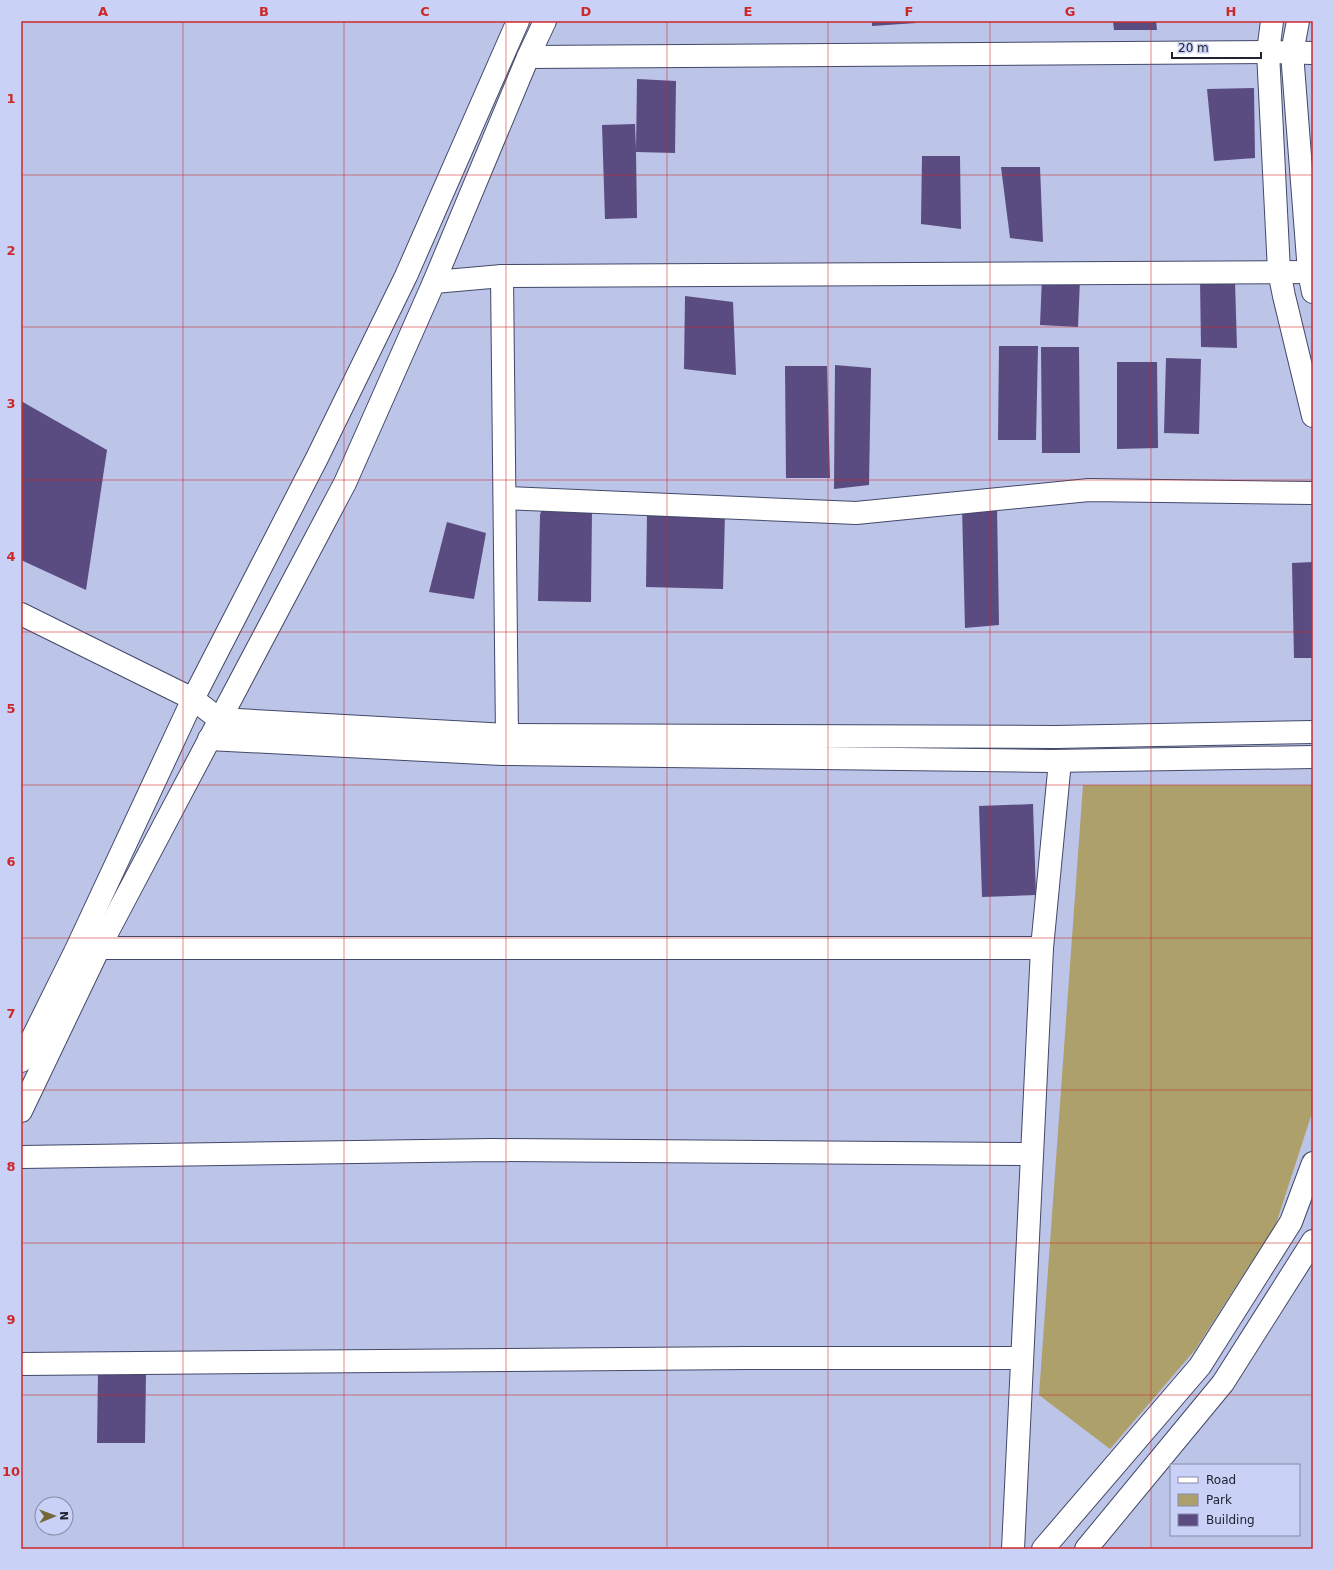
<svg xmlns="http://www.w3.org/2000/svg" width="1334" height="1570" font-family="'DejaVu Sans',sans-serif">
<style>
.green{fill:#ada06b}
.building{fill:#5a4b81}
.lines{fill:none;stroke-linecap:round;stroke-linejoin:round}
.minor-casing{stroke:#434968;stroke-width:24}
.minor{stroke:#fff;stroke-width:22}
.grid{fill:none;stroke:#cd2828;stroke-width:1;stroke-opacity:0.55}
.neatline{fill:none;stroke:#cd2828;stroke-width:1.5}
.grid-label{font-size:13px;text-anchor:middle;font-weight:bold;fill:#cd2828}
</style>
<rect width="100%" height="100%" fill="#bcc4e8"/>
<path class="green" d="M 1083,785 L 1313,785 L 1313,1110 L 1276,1224 L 1195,1350 L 1110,1449 L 1039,1395 Z"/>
<g class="building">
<path d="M 872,21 L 916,21 L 916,23 L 872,26 Z"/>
<path d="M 1113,21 L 1156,21 L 1157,30 L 1114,30 Z"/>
<path d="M 637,79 L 676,81 L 675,153 L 636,152 L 637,218 L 605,219 L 602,125 L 635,124 L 636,150 Z"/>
<path d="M 1254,88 L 1255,158 L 1214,161 L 1207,89 Z"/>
<path d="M 922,156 L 960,156 L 961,229 L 921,224 Z"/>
<path d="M 1001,167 L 1040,167 L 1043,242 L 1010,238 Z"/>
<path d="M 1042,277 L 1080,279 L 1078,327 L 1040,325 Z"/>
<path d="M 1200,279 L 1235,281 L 1237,348 L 1201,347 Z"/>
<path d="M 685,296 L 733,302 L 736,375 L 684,369 Z"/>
<path d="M 999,346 L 1038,346 L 1036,440 L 998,440 Z"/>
<path d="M 1041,347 L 1079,347 L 1080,453 L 1042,453 Z"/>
<path d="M 1166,358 L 1201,359 L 1199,434 L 1164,433 Z"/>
<path d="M 1117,362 L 1157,362 L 1158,448 L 1117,449 Z"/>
<path d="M 835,365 L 871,368 L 869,485 L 834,489 Z"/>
<path d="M 785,366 L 827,366 L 830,478 L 786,478 Z"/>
<path d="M 21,401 L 107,450 L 86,590 L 21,560 Z"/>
<path d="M 997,506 L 999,625 L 965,628 L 962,507 Z"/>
<path d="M 542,508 L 592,509 L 591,602 L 538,601 L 540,515 Z"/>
<path d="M 647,512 L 725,514 L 723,589 L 646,587 Z"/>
<path d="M 447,522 L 486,533 L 474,599 L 429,592 Z"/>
<path d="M 1313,562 L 1313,658 L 1294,658 L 1292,563 Z"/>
<path d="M 1033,804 L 1036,895 L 982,897 L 979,806 Z"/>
<path d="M 98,1372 L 146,1373 L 145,1443 L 97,1443 Z"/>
</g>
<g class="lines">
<g class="minor-casing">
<g id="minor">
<path d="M 1272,21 L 1268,52 L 1279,271 L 1284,296 L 1313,416"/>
<path d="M 1298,21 L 1292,53 L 1309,272 L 1313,292"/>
<path d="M 528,57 L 1268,52 L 1313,53"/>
<path d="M 502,276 L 507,735"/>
<path d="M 434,282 L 502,276 L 1313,272"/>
<path d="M 505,498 L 856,513 L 1089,490 L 1313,493"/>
<path d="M 21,614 L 193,699 L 219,719 L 507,735 L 1056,737 L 1313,732"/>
<path d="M 209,739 L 502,754 L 1050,761 L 1313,757"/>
<path d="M 99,948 L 1042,948"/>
<path d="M 21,1061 L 76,950 L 193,699 L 317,458 L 406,276 L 518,21"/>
<path d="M 21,1111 L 99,948 L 345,483 L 434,282 L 528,57 L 545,21"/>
<path d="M 21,1157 L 492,1150 L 1032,1154"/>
<path d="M 21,1364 L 746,1358 L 1022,1358"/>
<path d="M 1013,1549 L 1042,948 L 1060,761"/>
<path d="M 1043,1549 L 1200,1366 L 1291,1222 L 1313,1163"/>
<path d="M 1086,1549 L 1223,1383 L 1313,1241"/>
</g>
</g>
<use href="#minor" class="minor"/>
</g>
<path class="grid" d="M 183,21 L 183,1549M 344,21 L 344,1549M 506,21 L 506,1549M 667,21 L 667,1549M 828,21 L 828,1549M 990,21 L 990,1549M 1151,21 L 1151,1549M 21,175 L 1313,175M 21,327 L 1313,327M 21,480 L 1313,480M 21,632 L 1313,632M 21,785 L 1313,785M 21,938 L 1313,938M 21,1090 L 1313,1090M 21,1243 L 1313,1243M 21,1395 L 1313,1395"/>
<rect width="1334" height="1570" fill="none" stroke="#c9d1f6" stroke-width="44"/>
<rect x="1170" y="1464" width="130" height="72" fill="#c9d1f6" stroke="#858ba7"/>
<rect x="1178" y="1477" width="20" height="6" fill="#ffffff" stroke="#858ba7"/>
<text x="1206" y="1484" font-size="12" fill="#202331">Road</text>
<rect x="1178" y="1494" width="20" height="12" fill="#ada06b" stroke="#858ba7"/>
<text x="1206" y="1504" font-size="12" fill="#202331">Park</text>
<rect x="1178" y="1514" width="20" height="12" fill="#5a4b81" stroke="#858ba7"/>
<text x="1206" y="1524" font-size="12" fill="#202331">Building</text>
<g transform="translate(54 1516) rotate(89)"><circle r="19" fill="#c9d1f6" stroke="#858ba7"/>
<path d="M0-3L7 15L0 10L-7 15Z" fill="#756836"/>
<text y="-6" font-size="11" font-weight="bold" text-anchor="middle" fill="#202331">N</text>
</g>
<path d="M1172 52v6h89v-6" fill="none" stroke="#202331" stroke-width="2"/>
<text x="1178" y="52" font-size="12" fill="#202331" stroke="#c9d1f6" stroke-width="3" paint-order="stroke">20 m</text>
<rect x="22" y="22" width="1290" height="1526" class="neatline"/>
<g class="grid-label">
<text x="103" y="16">A</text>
<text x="264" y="16">B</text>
<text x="425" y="16">C</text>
<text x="586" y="16">D</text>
<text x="748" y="16">E</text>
<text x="909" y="16">F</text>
<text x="1070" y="16">G</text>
<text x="1231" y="16">H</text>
<text x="11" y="103">1</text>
<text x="11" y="255">2</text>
<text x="11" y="408">3</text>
<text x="11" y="561">4</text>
<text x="11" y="713">5</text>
<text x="11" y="866">6</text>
<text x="11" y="1018">7</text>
<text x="11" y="1171">8</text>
<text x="11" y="1324">9</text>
<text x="11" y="1476">10</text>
</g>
</svg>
